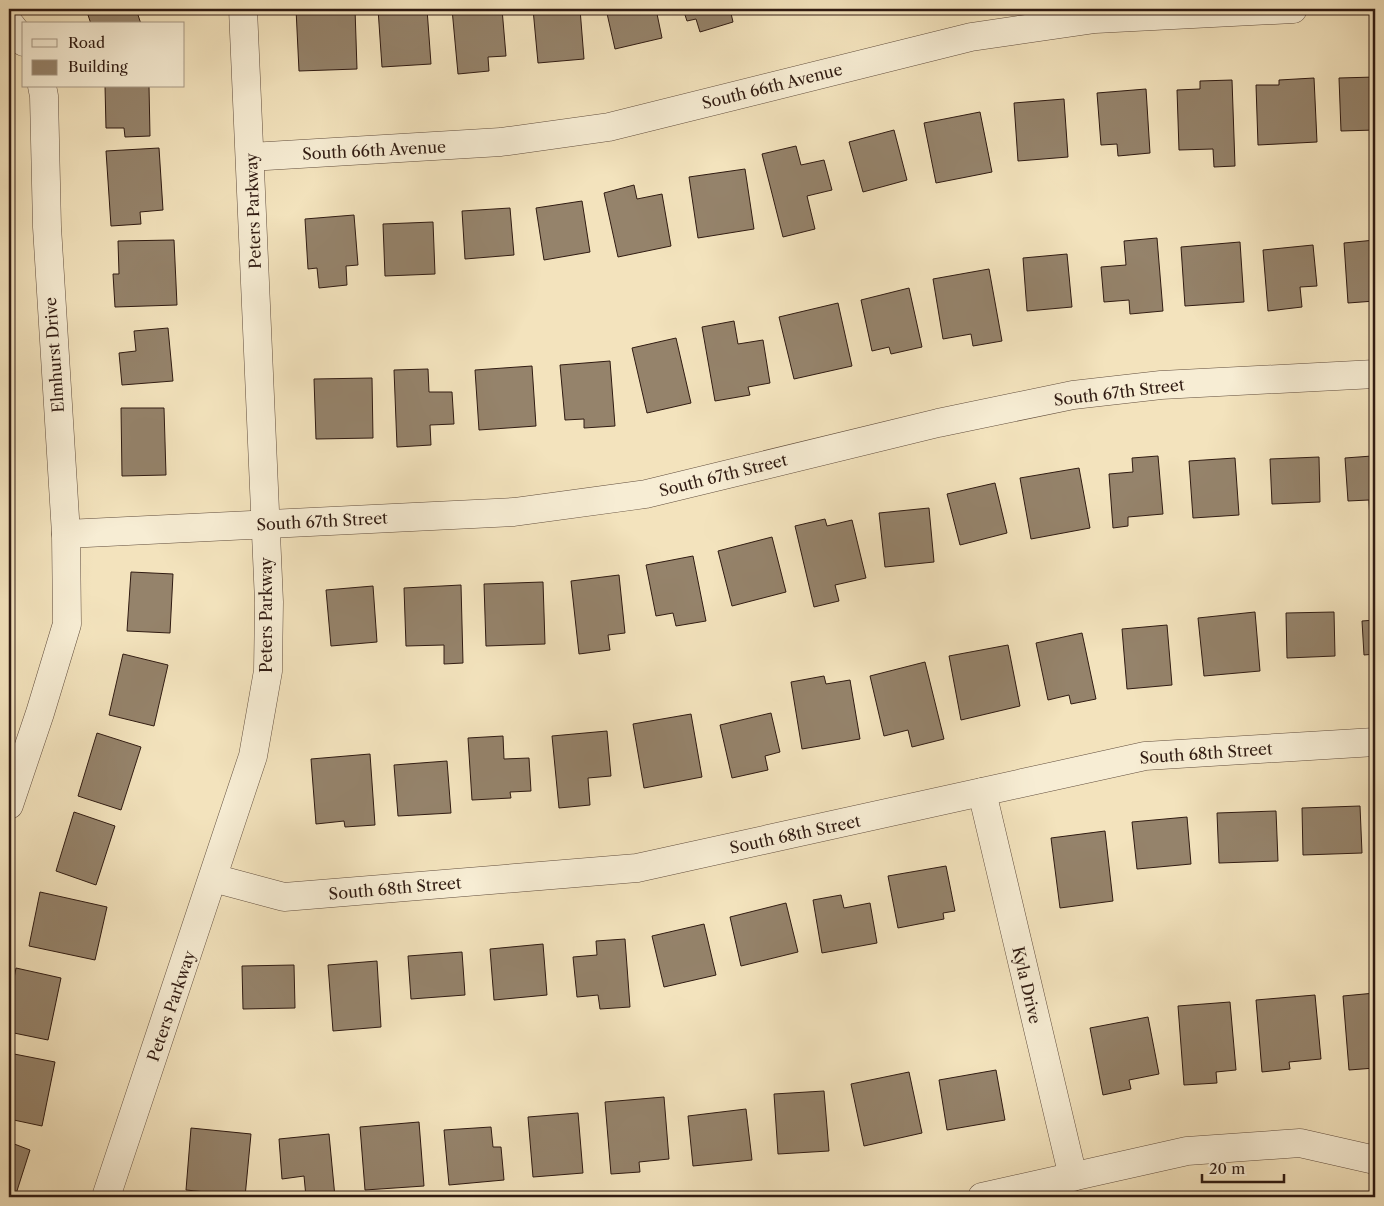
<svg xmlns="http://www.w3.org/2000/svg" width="1384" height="1206" font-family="'Libre Caslon Text',serif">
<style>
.building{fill:#95836b;stroke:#301b12}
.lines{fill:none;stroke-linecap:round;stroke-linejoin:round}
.minor-casing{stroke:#614d3d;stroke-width:29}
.minor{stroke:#f7edd4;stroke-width:28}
.labels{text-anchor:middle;stroke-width:4.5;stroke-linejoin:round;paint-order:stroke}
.street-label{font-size:16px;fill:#301b12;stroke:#f7edd4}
</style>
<rect width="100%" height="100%" fill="#f3e3bd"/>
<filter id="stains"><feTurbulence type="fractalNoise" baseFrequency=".004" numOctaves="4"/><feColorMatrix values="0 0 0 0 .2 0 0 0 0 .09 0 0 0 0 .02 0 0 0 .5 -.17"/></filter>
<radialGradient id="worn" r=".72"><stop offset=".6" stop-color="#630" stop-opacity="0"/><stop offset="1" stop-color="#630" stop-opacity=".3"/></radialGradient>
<g class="building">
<path d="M 86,9 L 136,9 L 141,24 L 91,24 Z"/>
<path d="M 296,9 L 355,9 L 357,69 L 299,71 Z"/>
<path d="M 378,9 L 427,9 L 431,64 L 382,67 Z"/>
<path d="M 452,9 L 502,9 L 506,56 L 488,57 L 489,71 L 458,74 Z"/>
<path d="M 533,9 L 580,9 L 584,59 L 538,63 Z"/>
<path d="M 606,9 L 656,9 L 662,38 L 615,49 Z"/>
<path d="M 683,9 L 730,9 L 733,22 L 700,32 L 696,19 L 687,21 Z"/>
<path d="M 1375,77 L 1375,130 L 1341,131 L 1339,78 Z"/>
<path d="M 1314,78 L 1317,142 L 1258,145 L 1256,85 L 1279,85 L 1279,80 Z"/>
<path d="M 1232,80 L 1235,166 L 1214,167 L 1213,149 L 1179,150 L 1177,90 L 1200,89 L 1200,81 Z"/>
<path d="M 105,86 L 149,86 L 150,136 L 125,137 L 124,128 L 106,128 Z"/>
<path d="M 1146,89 L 1150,153 L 1118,156 L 1117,144 L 1101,145 L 1097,93 Z"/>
<path d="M 1064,99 L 1068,157 L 1018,161 L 1014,103 Z"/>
<path d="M 980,112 L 992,172 L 936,183 L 924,123 Z"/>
<path d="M 894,130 L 907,180 L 863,192 L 849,142 Z"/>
<path d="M 796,146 L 801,165 L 824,160 L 832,190 L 807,196 L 815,229 L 783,237 L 762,154 Z"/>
<path d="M 159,148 L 163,210 L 140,212 L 141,224 L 111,226 L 106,151 Z"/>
<path d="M 745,169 L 754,229 L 698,238 L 689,177 Z"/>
<path d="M 634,185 L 637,199 L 662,194 L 671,246 L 618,257 L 604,193 Z"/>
<path d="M 582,201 L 590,252 L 544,260 L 536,208 Z"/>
<path d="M 510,208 L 514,255 L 465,259 L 462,211 Z"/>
<path d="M 354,215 L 358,265 L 346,266 L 347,285 L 319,288 L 317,268 L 308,269 L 305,219 Z"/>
<path d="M 433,222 L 435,274 L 385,276 L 383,224 Z"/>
<path d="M 1157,238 L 1163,311 L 1130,314 L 1129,300 L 1104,302 L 1101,267 L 1126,265 L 1124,241 Z"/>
<path d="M 174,240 L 177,305 L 115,307 L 113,274 L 119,274 L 118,241 Z"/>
<path d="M 1375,240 L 1375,301 L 1348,303 L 1344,243 Z"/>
<path d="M 1240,242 L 1244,302 L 1185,306 L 1181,247 Z"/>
<path d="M 1313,245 L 1317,286 L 1300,287 L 1302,307 L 1268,311 L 1263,250 Z"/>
<path d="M 1067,254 L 1072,307 L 1027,311 L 1023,258 Z"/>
<path d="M 989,269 L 1002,341 L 973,346 L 971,334 L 943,339 L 933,279 Z"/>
<path d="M 909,288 L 922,347 L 891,354 L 889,347 L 872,351 L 861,300 Z"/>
<path d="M 838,303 L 852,366 L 794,379 L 779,317 Z"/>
<path d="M 734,321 L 738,344 L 763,340 L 770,383 L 748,387 L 750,395 L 715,401 L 702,327 Z"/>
<path d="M 168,328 L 173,381 L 122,385 L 119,353 L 136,351 L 134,331 Z"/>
<path d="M 676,338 L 691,403 L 647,413 L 632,348 Z"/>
<path d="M 610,361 L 615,426 L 584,428 L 584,419 L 565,420 L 560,365 Z"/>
<path d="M 532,366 L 536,426 L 479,430 L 475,370 Z"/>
<path d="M 428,369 L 429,392 L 452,392 L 454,424 L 430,425 L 431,445 L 397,447 L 394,370 Z"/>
<path d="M 372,378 L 373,438 L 316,439 L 314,379 Z"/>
<path d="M 121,408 L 164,408 L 166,475 L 122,476 Z"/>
<path d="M 1370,440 L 1375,440 L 1375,521 L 1370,521 L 1369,500 L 1348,501 L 1345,458 L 1372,456 Z"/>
<path d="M 1158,456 L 1163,514 L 1128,517 L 1128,526 L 1113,528 L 1109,474 L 1133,472 L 1132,458 Z"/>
<path d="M 1319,457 L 1320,502 L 1272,504 L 1270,459 Z"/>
<path d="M 1235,458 L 1239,515 L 1193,518 L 1189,461 Z"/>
<path d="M 1079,468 L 1090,528 L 1031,539 L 1020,478 Z"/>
<path d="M 995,483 L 1007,533 L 960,545 L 947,494 Z"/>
<path d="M 929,508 L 934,562 L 885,567 L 879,513 Z"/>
<path d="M 825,519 L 827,526 L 852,520 L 866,578 L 835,585 L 839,601 L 814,607 L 795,526 Z"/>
<path d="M 772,537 L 786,592 L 732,606 L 718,551 Z"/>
<path d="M 693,556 L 706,621 L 676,626 L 673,613 L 656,616 L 646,565 Z"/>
<path d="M 131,572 L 173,574 L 170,633 L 127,631 Z"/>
<path d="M 619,575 L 625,633 L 608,635 L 610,650 L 579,654 L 571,581 Z"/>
<path d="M 543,582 L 545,644 L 486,646 L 484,584 Z"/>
<path d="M 461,585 L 463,663 L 444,664 L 444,645 L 406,646 L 404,588 Z"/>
<path d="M 373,586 L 377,642 L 331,646 L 326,590 Z"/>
<path d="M 1255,612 L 1260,671 L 1204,676 L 1198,618 Z"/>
<path d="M 1334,612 L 1335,656 L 1287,658 L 1286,613 Z"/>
<path d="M 1375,620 L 1375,654 L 1364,655 L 1362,621 Z"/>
<path d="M 1167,625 L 1172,685 L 1127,689 L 1122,629 Z"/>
<path d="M 1082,633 L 1096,699 L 1071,704 L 1069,695 L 1048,700 L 1036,643 Z"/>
<path d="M 1008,645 L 1020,706 L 961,720 L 949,656 Z"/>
<path d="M 123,654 L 168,665 L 154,726 L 109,715 Z"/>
<path d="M 925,662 L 944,739 L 912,747 L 908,730 L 884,736 L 870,676 Z"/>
<path d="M 824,676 L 826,684 L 850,680 L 860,739 L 802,749 L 791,682 Z"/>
<path d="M 771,713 L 780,752 L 765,756 L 768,770 L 732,778 L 720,725 Z"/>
<path d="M 691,714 L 702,777 L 644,788 L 633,724 Z"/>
<path d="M 607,731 L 611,776 L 588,778 L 590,805 L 559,808 L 552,736 Z"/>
<path d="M 97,733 L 141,747 L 121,810 L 78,796 Z"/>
<path d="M 503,736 L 504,759 L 529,758 L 531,791 L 510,792 L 511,798 L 472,800 L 468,738 Z"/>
<path d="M 370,754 L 375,825 L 345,827 L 344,821 L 316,824 L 311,759 Z"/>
<path d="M 447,761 L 451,813 L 398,816 L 394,765 Z"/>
<path d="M 1360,806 L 1362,853 L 1303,855 L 1302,808 Z"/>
<path d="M 1276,811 L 1278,861 L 1219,863 L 1217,813 Z"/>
<path d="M 74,812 L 115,826 L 96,885 L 56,871 Z"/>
<path d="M 1187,817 L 1191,864 L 1137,869 L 1132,822 Z"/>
<path d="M 1105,831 L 1113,901 L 1060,908 L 1051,838 Z"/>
<path d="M 946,866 L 955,911 L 943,913 L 944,919 L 898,928 L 888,876 Z"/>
<path d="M 40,892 L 107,907 L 95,960 L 29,946 Z"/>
<path d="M 841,895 L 844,908 L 870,903 L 877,943 L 822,953 L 813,900 Z"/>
<path d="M 786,903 L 798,952 L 741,966 L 730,917 Z"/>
<path d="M 704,924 L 716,975 L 664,987 L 652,936 Z"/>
<path d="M 625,939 L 630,1007 L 600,1009 L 598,995 L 577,997 L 573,957 L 597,955 L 596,941 Z"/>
<path d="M 543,944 L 547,995 L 494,1000 L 490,949 Z"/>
<path d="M 462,952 L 465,995 L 411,999 L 408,956 Z"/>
<path d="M 377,961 L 381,1027 L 333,1031 L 328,965 Z"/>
<path d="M 294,965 L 295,1008 L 243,1009 L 242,966 Z"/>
<path d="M 16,968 L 61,978 L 48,1040 L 9,1032 L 9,1005 Z"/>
<path d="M 1375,993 L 1375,1068 L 1349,1070 L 1343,996 Z"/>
<path d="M 1315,995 L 1321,1059 L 1289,1062 L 1290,1069 L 1262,1072 L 1256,1000 Z"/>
<path d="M 1230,1002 L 1236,1070 L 1216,1072 L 1217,1083 L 1184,1085 L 1178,1006 Z"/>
<path d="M 1148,1017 L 1159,1074 L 1129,1080 L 1131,1089 L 1103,1095 L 1090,1028 Z"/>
<path d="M 9,1053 L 55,1062 L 42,1126 L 9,1119 Z"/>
<path d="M 996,1070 L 1005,1120 L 947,1130 L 939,1080 Z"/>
<path d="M 909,1072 L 922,1133 L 864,1146 L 851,1084 Z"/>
<path d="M 824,1091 L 829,1151 L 778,1154 L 774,1094 Z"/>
<path d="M 664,1097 L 669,1159 L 639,1162 L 640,1172 L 611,1174 L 605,1102 Z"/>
<path d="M 746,1109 L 752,1160 L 693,1166 L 688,1116 Z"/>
<path d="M 578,1113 L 583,1173 L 533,1177 L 528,1117 Z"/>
<path d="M 419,1122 L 424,1186 L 365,1190 L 360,1127 Z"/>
<path d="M 491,1127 L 493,1147 L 501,1147 L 504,1180 L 449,1185 L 444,1130 Z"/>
<path d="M 191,1128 L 251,1134 L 245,1197 L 215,1197 L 216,1193 L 186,1190 Z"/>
<path d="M 329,1134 L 335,1197 L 306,1197 L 304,1176 L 282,1179 L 279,1139 Z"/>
<path d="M 9,1142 L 30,1150 L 15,1197 L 9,1197 Z"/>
</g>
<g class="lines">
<g class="minor-casing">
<g id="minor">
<path d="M 9,23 L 24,42"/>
<path d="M 251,157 L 501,142 L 609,127 L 971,37 L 1095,19 L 1293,9"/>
<path d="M 66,534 L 514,512 L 646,494 L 938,423 L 1073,395 L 1161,385 L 1375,374"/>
<path d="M 982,792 L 1073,1177"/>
<path d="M 9,805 L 40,713 L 67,624 L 66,534 L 47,227 L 44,96 L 42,86"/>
<path d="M 213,878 L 284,897 L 637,868 L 1145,756 L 1375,742"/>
<path d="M 106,1197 L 253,756 L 268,671 L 269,602 L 243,9"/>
<path d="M 982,1197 L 1187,1151 L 1300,1143 L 1375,1160"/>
</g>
</g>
<use href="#minor" class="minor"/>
</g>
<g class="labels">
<g class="street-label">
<text transform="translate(772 86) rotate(-14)" y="6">South 66th Avenue</text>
<text transform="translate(374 150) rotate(-3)" y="6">South 66th Avenue</text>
<text transform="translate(253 211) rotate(-92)" y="6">Peters Parkway</text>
<text transform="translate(54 355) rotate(-94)" y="6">Elmhurst Drive</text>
<text transform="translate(1119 392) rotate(-7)" y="6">South 67th Street</text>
<text transform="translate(723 475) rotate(-14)" y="6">South 67th Street</text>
<text transform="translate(322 521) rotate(-3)" y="6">South 67th Street</text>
<text transform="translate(266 615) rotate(-90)" y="6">Peters Parkway</text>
<text transform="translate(1206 753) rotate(-4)" y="6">South 68th Street</text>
<text transform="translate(795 834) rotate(-12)" y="6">South 68th Street</text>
<text transform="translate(395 888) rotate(-5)" y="6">South 68th Street</text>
<text transform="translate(1027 985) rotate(77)" y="6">Kyla Drive</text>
<text transform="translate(171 1006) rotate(-71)" y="6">Peters Parkway</text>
</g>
</g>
<rect width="1384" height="1206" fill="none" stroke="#f3e3bd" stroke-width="30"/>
<rect x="10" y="10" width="1364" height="1186" fill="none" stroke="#301b12" stroke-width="2.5"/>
<rect x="15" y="15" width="1354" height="1176" fill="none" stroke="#301b12"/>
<rect x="22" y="22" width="162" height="65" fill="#f7edd4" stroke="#a79986"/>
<rect x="32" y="39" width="25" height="8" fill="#f7edd4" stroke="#a79986"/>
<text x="68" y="48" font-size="15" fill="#301b12">Road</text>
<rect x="32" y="60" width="25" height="15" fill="#95836b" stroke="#a79986"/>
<text x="68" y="72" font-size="15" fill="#301b12">Building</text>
<path d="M1202 1174v8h82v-8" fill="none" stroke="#301b12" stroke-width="2.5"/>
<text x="1209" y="1174" font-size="15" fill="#301b12" stroke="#f7edd4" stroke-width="4" paint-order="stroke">20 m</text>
<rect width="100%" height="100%" filter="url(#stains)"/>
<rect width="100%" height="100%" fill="url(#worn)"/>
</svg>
